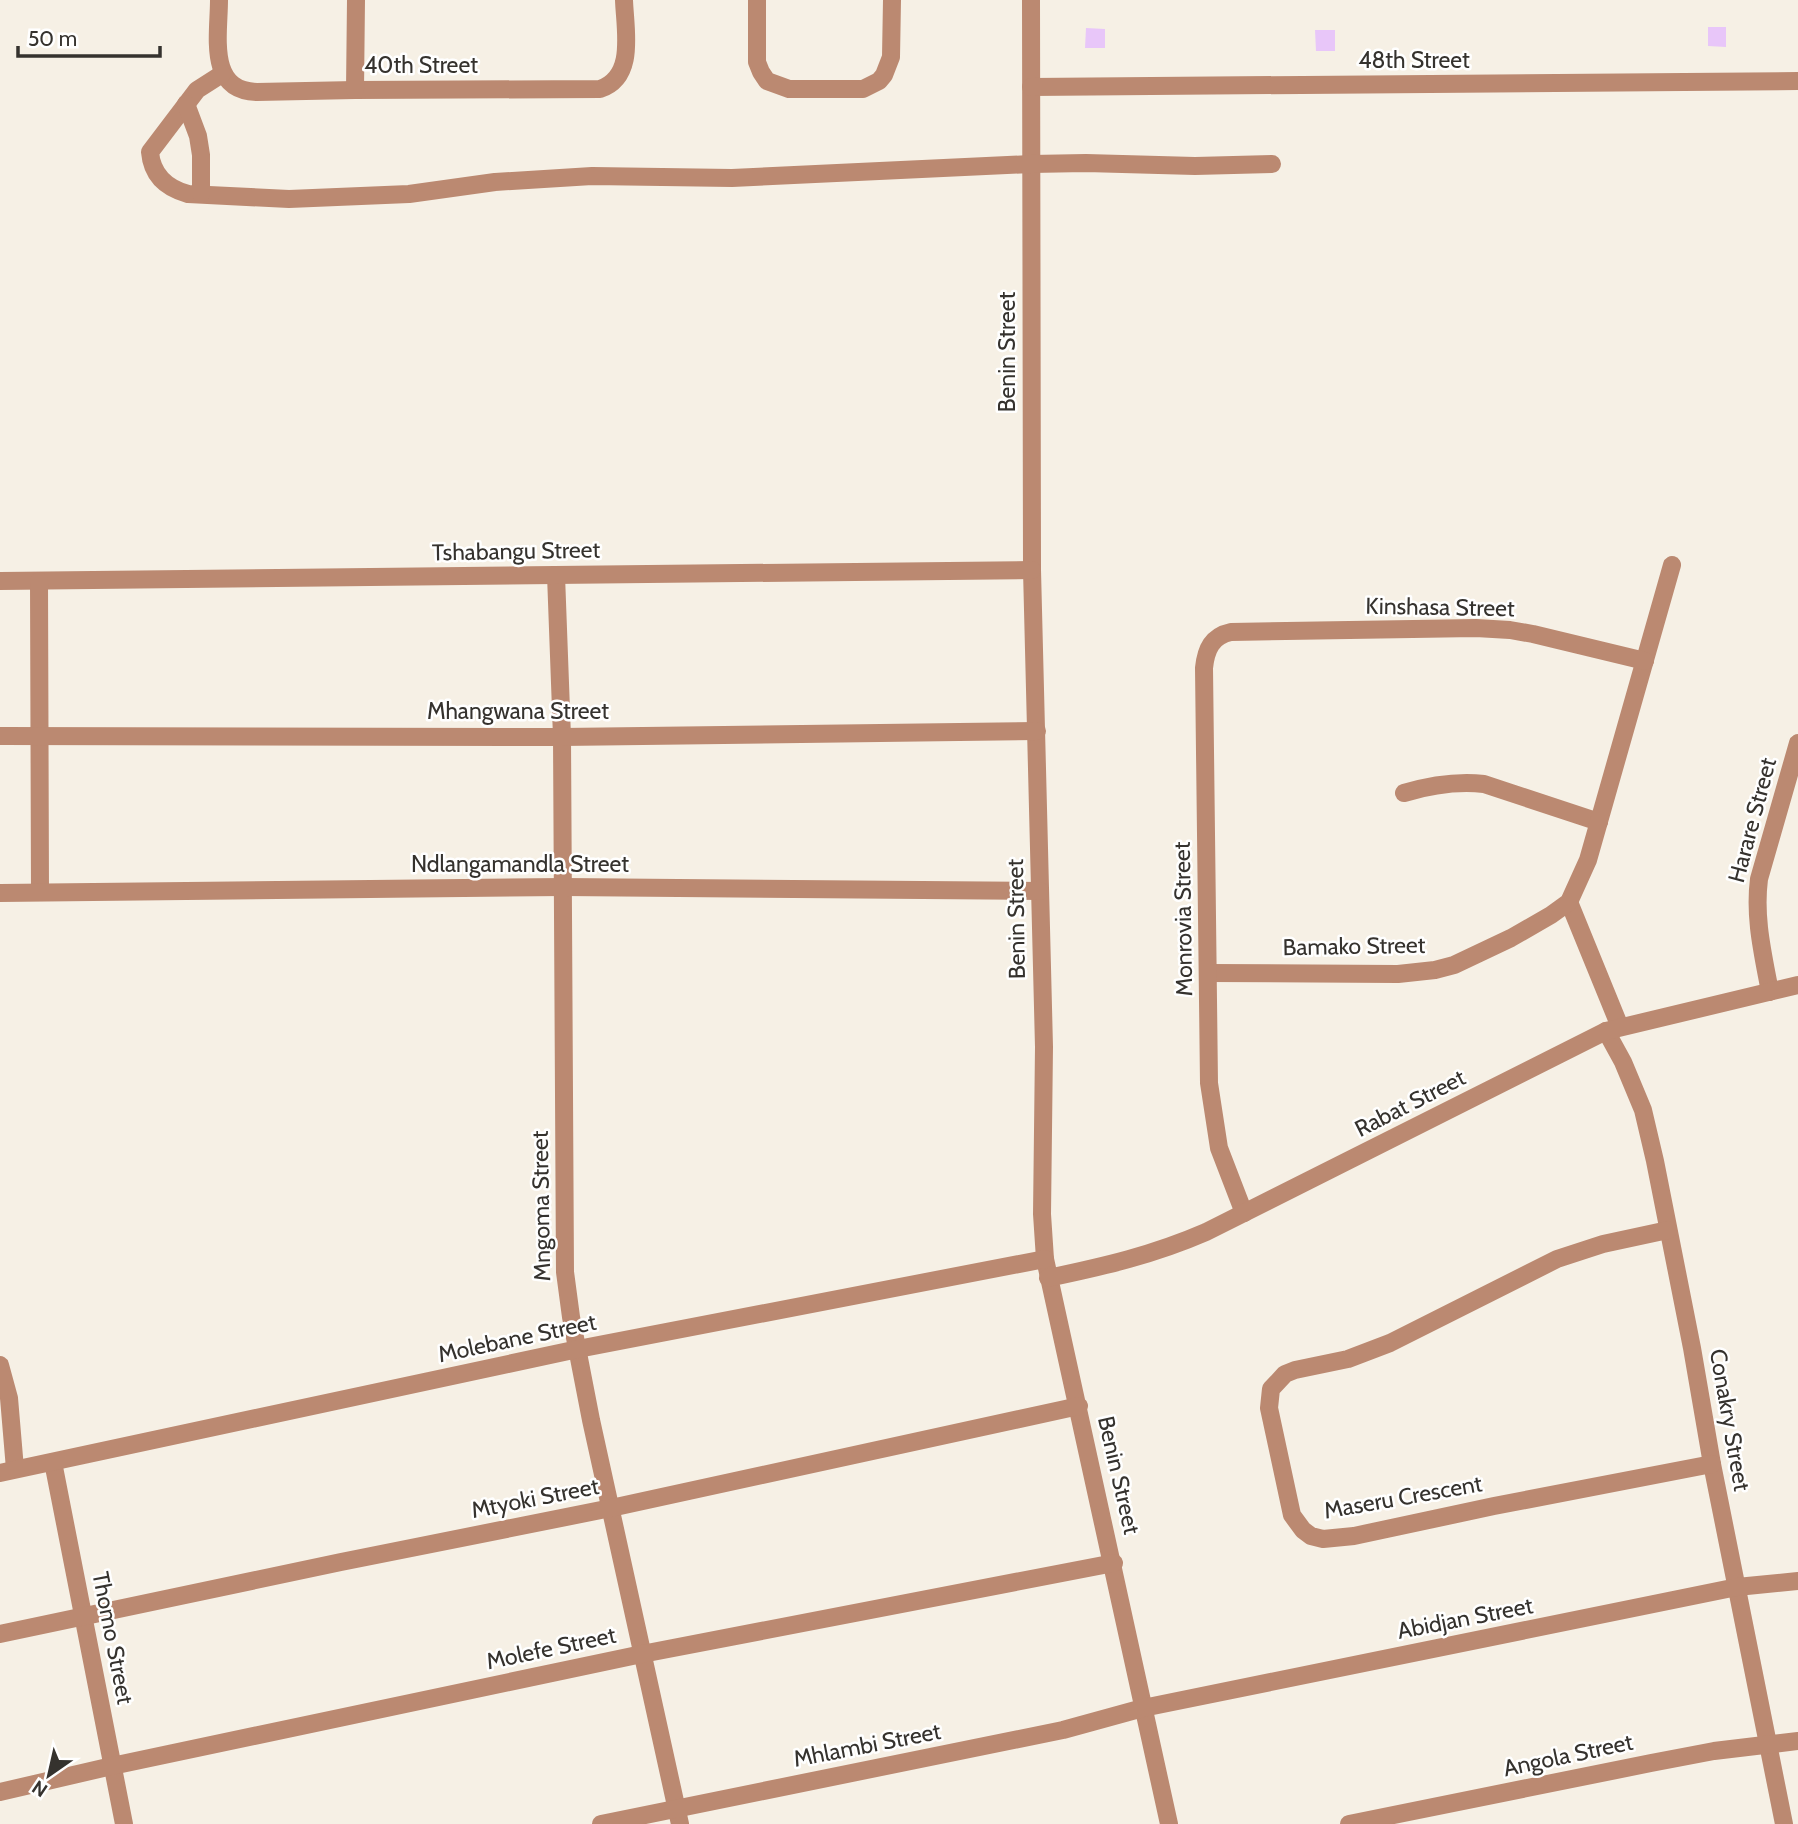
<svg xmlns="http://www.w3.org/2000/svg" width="1798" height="1824" font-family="Cabin,sans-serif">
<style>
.building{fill:#e8c6f9}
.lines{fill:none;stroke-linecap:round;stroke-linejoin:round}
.minor{stroke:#bb8971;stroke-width:18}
.labels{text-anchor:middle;stroke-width:5;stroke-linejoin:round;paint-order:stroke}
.street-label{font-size:23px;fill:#35322e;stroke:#fff}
</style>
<rect width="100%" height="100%" fill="#f6f0e5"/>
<g class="building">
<path d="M 1708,27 L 1726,27 L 1726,47 L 1708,46 Z"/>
<path d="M 1086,28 L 1105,29 L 1105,48 L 1085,48 Z"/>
<path d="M 1315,30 L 1335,30 L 1335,51 L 1316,51 Z"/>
</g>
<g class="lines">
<g class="minor">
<path d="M 219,0 C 219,35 207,91 257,92 L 355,90 L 600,89 C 636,77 625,30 624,0"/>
<path d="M 757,0 L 757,62 L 761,72 L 767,81 L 789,89 L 863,89 L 879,81 L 884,75 L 891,57 L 892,0"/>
<path d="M 1031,0 L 1032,570 L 1044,1047 L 1042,1214 L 1045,1259 L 1169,1824"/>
<path d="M 222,74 L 197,90 L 150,152 C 152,175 166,188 188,194 L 289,199 L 409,194 L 495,182 L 592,176 L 732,178 L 1031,164 L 1086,163 L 1195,166 L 1272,164"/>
<path d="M 1031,87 L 1798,81"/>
<path d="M 355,90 L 356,0"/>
<path d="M 186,104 L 198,136 L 201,155 L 201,194"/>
<path d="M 556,575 L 562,737 L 565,1272 L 571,1317 L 591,1420 L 680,1824"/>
<path d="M 0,581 L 1032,570"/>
<path d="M 39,581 L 40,891"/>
<path d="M 0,736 L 562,737 L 1037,731"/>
<path d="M 1404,793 C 1431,785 1457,781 1484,784 L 1599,822"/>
<path d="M 0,893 L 564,887 L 1040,891"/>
<path d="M 1569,902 L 1620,1027"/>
<path d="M 1208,973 L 1398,974 L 1435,970 L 1454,965 L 1511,938 L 1551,915 L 1569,902 L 1588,860 L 1672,565"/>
<path d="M 1770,992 C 1763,954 1754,918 1759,879 L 1798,743"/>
<path d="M 1606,1031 L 1623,1062 L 1643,1110 L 1655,1161 L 1692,1348 L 1712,1464 L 1784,1824"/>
<path d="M 1244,1213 L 1219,1148 L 1209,1083 L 1204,668 C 1206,649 1212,636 1231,632 L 1476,628 L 1510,630 L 1533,634 L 1645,661"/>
<path d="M 1668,1230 L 1603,1244 L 1557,1259 L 1390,1343 L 1348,1359 L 1295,1370 L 1285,1374 L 1271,1389 L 1269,1408 L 1292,1515 L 1303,1530 L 1311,1536 L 1323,1539 L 1354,1536 L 1494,1506 L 1712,1464"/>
<path d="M 1048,1278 C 1105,1266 1153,1255 1206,1232 L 1606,1031 L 1798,985"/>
<path d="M 0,1365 L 9,1398 L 15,1469"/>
<path d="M 53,1462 L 124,1824"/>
<path d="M 0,1473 L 578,1349 L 1045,1259"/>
<path d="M 0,1634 L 341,1562 L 611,1508 L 1079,1406"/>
<path d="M 0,1792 L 112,1766 L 642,1654 L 1114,1563"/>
<path d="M 601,1824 L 1063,1730 L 1143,1708 L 1737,1587 L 1798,1581"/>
<path d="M 1349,1824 L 1651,1763 L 1714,1751 L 1798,1741"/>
</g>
</g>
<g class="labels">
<g class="street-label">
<text x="1414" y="68">48th Street</text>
<text x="421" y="73">40th Street</text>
<text transform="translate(1007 352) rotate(-90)" y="8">Benin Street</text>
<text transform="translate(516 551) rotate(-1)" y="8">Tshabangu Street</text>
<text transform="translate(1440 607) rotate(1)" y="8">Kinshasa Street</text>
<text x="518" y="719">Mhangwana Street</text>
<text transform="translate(1752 820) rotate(-75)" y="8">Harare Street</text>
<text x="520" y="872">Ndlangamandla Street</text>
<text transform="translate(1016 919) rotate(-91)" y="8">Benin Street</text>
<text transform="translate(1183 919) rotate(-91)" y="8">Monrovia Street</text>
<text transform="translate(1354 946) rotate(-1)" y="8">Bamako Street</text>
<text transform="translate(1410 1103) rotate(-27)" y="8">Rabat Street</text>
<text transform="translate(541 1206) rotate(-91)" y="8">Mngoma Street</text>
<text transform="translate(517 1338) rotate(-12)" y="8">Molebane Street</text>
<text transform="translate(1730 1420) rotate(80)" y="8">Conakry Street</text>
<text transform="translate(1119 1475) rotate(77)" y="8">Benin Street</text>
<text transform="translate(1403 1497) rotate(-10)" y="8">Maseru Crescent</text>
<text transform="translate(535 1498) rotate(-11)" y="8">Mtyoki Street</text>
<text transform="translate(1465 1618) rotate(-11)" y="8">Abidjan Street</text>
<text transform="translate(113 1638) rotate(79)" y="8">Thomo Street</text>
<text transform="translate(551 1648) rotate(-12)" y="8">Molefe Street</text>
<text transform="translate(867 1745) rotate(-11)" y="8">Mhlambi Street</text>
<text transform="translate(1568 1755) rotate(-12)" y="8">Angola Street</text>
</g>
</g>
<g transform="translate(49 1775) rotate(214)" stroke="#ffffff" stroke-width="5" paint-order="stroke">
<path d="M0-5L12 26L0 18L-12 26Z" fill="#35322e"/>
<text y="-10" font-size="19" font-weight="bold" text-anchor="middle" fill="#35322e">N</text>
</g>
<path d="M18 46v10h142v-10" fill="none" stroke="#35322e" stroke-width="3.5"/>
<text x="28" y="46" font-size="21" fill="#35322e" stroke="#ffffff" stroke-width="5" paint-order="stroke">50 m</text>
</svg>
